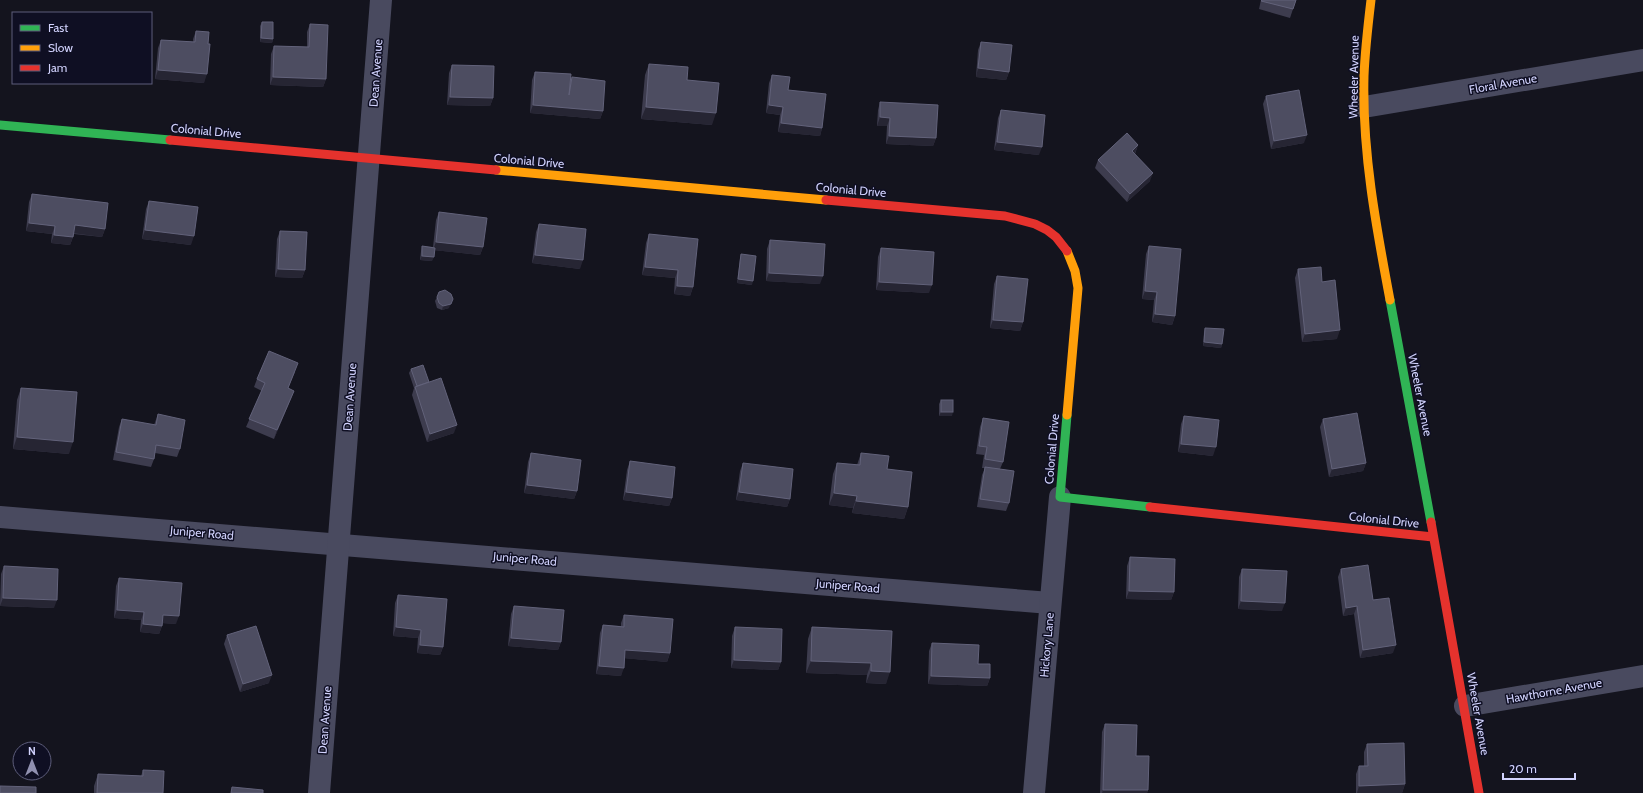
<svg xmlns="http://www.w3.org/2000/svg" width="1643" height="793" font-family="Cabin,sans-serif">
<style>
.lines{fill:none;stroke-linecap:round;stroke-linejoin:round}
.street{stroke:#494a5f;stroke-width:22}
.fast{stroke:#30b455;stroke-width:9}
.slow{stroke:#ff9f0a;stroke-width:9}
.jam{stroke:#e5322d;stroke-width:9}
.wall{fill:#3d3c4e}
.shaded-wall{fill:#262533}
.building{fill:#4d4d61;stroke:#62627a}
.labels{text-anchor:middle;stroke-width:3;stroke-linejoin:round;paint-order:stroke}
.street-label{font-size:12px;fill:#d2d3fe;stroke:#0f0f23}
</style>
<rect width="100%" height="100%" fill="#14141e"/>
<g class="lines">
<g class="street">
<path d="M 1364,107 L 1643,60"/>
<path d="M 0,517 L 1050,603"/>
<path d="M 1465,706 L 1643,676"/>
<path d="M 319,793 L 381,0"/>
<path d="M 1034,793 L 1060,497"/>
</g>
<g class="fast">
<path d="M 0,125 L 170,140"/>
<path d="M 1390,300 L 1431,522"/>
<path d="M 1067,415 L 1060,497 L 1150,507"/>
</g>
<g class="slow">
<path d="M 1371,0 C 1368,25 1365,50 1364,76 C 1362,151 1376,226 1390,300"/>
<path d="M 496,170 L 826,200"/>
<path d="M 1067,415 L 1078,288 L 1075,271 L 1067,251"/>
</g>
<g class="jam">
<path d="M 170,140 L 496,170"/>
<path d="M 826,200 L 1005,216 L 1035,224 L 1047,230 L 1056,237 L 1067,251"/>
<path d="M 1150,507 L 1433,537"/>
<path d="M 1431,522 L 1479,793"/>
</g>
</g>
<g class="wall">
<path d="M 1261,0 L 1296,0 L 1290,18 L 1259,9 Z"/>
<path d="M 262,22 L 273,39 L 272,43 L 260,42 L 260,26 Z"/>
<path d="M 310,24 L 326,79 L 323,87 L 270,85 L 271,54 L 274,46 L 307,47 L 307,32 Z"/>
<path d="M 196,31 L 208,44 L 204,83 L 155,79 L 158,48 L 161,40 L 193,42 L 193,39 Z"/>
<path d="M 981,42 L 1009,72 L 1006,80 L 976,77 L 978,50 Z"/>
<path d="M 649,64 L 687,80 L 712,125 L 641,119 L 645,75 Z"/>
<path d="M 452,65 L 493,98 L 490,106 L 447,105 L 449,73 Z"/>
<path d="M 535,72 L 570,82 L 572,77 L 603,111 L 600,119 L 530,113 L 532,80 Z"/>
<path d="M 772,75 L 788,90 L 822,128 L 820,136 L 778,132 L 780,115 L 766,113 L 769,83 Z"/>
<path d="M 1266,96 L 1304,143 L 1271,149 L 1263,104 Z"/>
<path d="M 880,102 L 936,138 L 933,146 L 886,144 L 887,126 L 877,126 L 878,110 Z"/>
<path d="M 1001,110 L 1039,155 L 994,150 L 998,118 Z"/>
<path d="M 1138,145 L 1135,154 L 1150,181 L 1127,202 L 1095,168 L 1098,160 Z"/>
<path d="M 32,194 L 105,229 L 102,237 L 74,234 L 73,237 L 70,245 L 51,243 L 52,234 L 26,231 L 29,202 Z"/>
<path d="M 149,201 L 191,245 L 142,239 L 146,209 Z"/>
<path d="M 439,212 L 483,247 L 480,255 L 434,250 L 432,261 L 420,260 L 421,251 L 422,246 L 433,247 L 436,220 Z"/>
<path d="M 539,224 L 580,269 L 532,263 L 536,232 Z"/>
<path d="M 280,231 L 305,270 L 302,278 L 275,277 L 277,239 Z"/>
<path d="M 649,234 L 693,287 L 690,296 L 674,294 L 675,278 L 642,275 L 646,243 Z"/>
<path d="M 770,240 L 820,284 L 766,281 L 767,249 Z"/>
<path d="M 1149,246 L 1175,316 L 1172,325 L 1152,322 L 1154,300 L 1142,299 L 1146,254 Z"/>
<path d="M 881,248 L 929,293 L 876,290 L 878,257 Z"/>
<path d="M 741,254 L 752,285 L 737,283 L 740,258 Z"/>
<path d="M 1298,269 L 1322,282 L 1337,339 L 1302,342 L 1295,278 Z"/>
<path d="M 997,276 L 1023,322 L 1020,331 L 990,328 L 994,284 Z"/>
<path d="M 437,297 L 449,308 L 442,310 L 437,308 L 435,301 Z"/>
<path d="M 1205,328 L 1222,344 L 1221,348 L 1203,346 L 1204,332 Z"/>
<path d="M 411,369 L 429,382 L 454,433 L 427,442 L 412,395 L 414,388 L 409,373 Z"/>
<path d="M 295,372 L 288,388 L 294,391 L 274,439 L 246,427 L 262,391 L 254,387 L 257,379 Z"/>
<path d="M 21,388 L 69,454 L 13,449 L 17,400 Z"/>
<path d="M 941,400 L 952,416 L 939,416 L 939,404 Z"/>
<path d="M 158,414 L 180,449 L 177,457 L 155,453 L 154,459 L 151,467 L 113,460 L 119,427 L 122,419 L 154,425 Z"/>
<path d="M 1184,416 L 1213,456 L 1178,452 L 1181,424 Z"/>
<path d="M 983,418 L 1003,462 L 1000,469 L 1009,503 L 1006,511 L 977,507 L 982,475 L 985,468 L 982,468 L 984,455 L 976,454 L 980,427 Z"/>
<path d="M 1323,419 L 1366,463 L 1363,471 L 1329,477 L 1320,427 Z"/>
<path d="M 531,453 L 577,491 L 574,499 L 524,493 L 528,462 Z"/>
<path d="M 861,453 L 887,469 L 908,507 L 904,519 L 852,513 L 853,508 L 829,505 L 833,474 L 837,463 L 857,465 Z"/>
<path d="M 630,461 L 672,498 L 669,506 L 623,500 L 627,470 Z"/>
<path d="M 743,463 L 790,499 L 787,507 L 736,500 L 740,471 Z"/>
<path d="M 1130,557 L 1174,592 L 1171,600 L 1126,599 L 1127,566 Z"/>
<path d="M 4,566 L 54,608 L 0,606 L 1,574 Z"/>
<path d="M 1242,569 L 1282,611 L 1238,609 L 1239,577 Z"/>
<path d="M 1341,569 L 1373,600 L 1393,653 L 1360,658 L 1354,614 L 1343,616 L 1338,577 Z"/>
<path d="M 119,578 L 176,624 L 163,623 L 162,626 L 159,634 L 140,632 L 141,620 L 114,618 L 116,586 Z"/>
<path d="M 398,595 L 443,647 L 440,655 L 417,653 L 418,638 L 393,636 L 395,603 Z"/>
<path d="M 514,606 L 561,642 L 558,650 L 508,646 L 511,614 Z"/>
<path d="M 624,615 L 670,653 L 667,662 L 624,658 L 621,676 L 596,674 L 600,633 L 603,625 L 621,626 L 621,623 Z"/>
<path d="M 735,627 L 781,662 L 778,670 L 731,668 L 732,636 Z"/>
<path d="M 812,627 L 892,631 L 886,684 L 866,683 L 867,675 L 806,673 L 808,639 Z"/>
<path d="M 227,635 L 269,683 L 240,692 L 224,644 Z"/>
<path d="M 932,643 L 978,664 L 990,678 L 987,686 L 928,684 L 929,651 Z"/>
<path d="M 1105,724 L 1148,790 L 1147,793 L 1100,793 L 1102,732 Z"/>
<path d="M 1367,744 L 1405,784 L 1402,793 L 1356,793 L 1356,774 L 1359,766 L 1364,766 L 1364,752 Z"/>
<path d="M 143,770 L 163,793 L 94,793 L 94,786 L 98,774 L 141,776 Z"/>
</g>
<g class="shaded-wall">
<path d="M 261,38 L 273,39 L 272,43 L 260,42 Z"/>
<path d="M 978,68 L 1009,72 L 1006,80 L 976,77 Z"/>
<path d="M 158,70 L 207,74 L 204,83 L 155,79 Z"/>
<path d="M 273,77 L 326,79 L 323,87 L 270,85 Z"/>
<path d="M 450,97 L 493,98 L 490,106 L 447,105 Z"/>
<path d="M 533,105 L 603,111 L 600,119 L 530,113 Z"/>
<path d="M 769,105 L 783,107 L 780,115 L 766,113 Z"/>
<path d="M 646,107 L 716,113 L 712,125 L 641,119 Z"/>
<path d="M 880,117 L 890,118 L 887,126 L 877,126 Z"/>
<path d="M 781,123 L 822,128 L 820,136 L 778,132 Z"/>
<path d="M 1307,135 L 1304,143 L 1271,149 L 1274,141 Z"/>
<path d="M 889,136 L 936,138 L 933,146 L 886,144 Z"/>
<path d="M 997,142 L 1042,147 L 1039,155 L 994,150 Z"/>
<path d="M 1138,145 L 1135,153 L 1129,159 L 1132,151 Z"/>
<path d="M 1153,173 L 1150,181 L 1127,202 L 1130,194 Z"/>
<path d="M 29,223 L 55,226 L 52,234 L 26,231 Z"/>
<path d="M 75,225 L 105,229 L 102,237 L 72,233 Z"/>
<path d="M 145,230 L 194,236 L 191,245 L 142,239 Z"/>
<path d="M 54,235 L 73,237 L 70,245 L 51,243 Z"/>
<path d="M 436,242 L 483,247 L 480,255 L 433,250 Z"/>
<path d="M 535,255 L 583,260 L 580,269 L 532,263 Z"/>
<path d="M 422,256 L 434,257 L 432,261 L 420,260 Z"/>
<path d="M 645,267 L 678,270 L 675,278 L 642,275 Z"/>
<path d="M 278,269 L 305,270 L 302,278 L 275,277 Z"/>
<path d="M 769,273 L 823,276 L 820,284 L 766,281 Z"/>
<path d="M 738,279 L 753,281 L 752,285 L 737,283 Z"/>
<path d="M 879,282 L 932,285 L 929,293 L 876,290 Z"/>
<path d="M 677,286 L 693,287 L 690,296 L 674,294 Z"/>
<path d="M 1145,291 L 1157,292 L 1154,300 L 1142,299 Z"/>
<path d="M 453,299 L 449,308 L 442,310 L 443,306 Z"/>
<path d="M 1155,314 L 1175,316 L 1172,325 L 1152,322 Z"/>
<path d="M 993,320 L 1023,322 L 1020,331 L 990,328 Z"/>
<path d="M 1340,330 L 1337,339 L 1302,342 L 1305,334 Z"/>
<path d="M 1204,342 L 1222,344 L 1221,348 L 1203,346 Z"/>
<path d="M 294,391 L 291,399 L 274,439 L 277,430 Z"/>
<path d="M 941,412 L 953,412 L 952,416 L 939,416 Z"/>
<path d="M 457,425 L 454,433 L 427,442 L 430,434 Z"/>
<path d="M 17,437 L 73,442 L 69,454 L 13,449 Z"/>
<path d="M 1181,444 L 1216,447 L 1213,456 L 1178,452 Z"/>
<path d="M 1366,463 L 1363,471 L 1329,477 L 1332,469 Z"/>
<path d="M 527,485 L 577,491 L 574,499 L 524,493 Z"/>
<path d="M 626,492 L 672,498 L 669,506 L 623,500 Z"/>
<path d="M 739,492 L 790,499 L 787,507 L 736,500 Z"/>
<path d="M 834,493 L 857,496 L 853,508 L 829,505 Z"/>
<path d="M 856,501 L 908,507 L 904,519 L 852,513 Z"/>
<path d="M 1129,591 L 1174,592 L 1171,600 L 1126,599 Z"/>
<path d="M 3,598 L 57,600 L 54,608 L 0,606 Z"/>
<path d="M 1241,601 L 1285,603 L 1282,611 L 1238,609 Z"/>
<path d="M 1357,606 L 1354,614 L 1343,616 L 1346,608 Z"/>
<path d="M 117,610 L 144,612 L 141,620 L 114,618 Z"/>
<path d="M 163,615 L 179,616 L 176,624 L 160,623 Z"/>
<path d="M 143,624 L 162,626 L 159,634 L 140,632 Z"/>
<path d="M 396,627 L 421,630 L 418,638 L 393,636 Z"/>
<path d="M 511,638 L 561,642 L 558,650 L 508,646 Z"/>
<path d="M 420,645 L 443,647 L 440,655 L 417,653 Z"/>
<path d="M 1396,645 L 1393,653 L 1360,658 L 1363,650 Z"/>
<path d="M 625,650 L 670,653 L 667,662 L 622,658 Z"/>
<path d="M 734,660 L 781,662 L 778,670 L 731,668 Z"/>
<path d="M 811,661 L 871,663 L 867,675 L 806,673 Z"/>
<path d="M 599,666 L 624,668 L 621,676 L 596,674 Z"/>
<path d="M 871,671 L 890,672 L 886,684 L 866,683 Z"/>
<path d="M 272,675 L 269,683 L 240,692 L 243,684 Z"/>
<path d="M 931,676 L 990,678 L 987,686 L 928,684 Z"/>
<path d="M 1405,784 L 1402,793 L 1357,793 L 1359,786 Z"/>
<path d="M 1103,790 L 1148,790 L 1147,793 L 1102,793 Z"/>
</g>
<g class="building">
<path d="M 1262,0 L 1296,0 L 1293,9 L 1261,1 Z"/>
<path d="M 262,22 L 273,22 L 273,39 L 261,38 Z"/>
<path d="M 310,24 L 328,25 L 326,79 L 273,77 L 274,46 L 309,47 Z"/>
<path d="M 196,31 L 209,32 L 208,44 L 210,44 L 207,74 L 158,70 L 161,40 L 195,42 Z"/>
<path d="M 981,42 L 1012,45 L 1009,72 L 978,68 Z"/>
<path d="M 649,64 L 688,67 L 687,80 L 719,83 L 716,113 L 646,107 Z"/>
<path d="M 452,65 L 494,66 L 493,98 L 450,97 Z"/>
<path d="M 535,72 L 571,74 L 569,95 L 572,77 L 605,81 L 603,111 L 533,105 Z"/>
<path d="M 772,75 L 790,77 L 788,90 L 826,94 L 822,128 L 781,123 L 783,107 L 769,105 Z"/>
<path d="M 1299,90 L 1307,135 L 1274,141 L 1266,96 Z"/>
<path d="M 880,102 L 938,105 L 936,138 L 889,136 L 890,118 L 880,117 Z"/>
<path d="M 1001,110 L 1045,115 L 1042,147 L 997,142 Z"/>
<path d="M 1127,133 L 1138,145 L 1132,151 L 1153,173 L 1130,194 L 1098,160 Z"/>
<path d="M 32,194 L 108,203 L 105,229 L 75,225 L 73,237 L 54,235 L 55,226 L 29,223 Z"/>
<path d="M 149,201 L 198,207 L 194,236 L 145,230 Z"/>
<path d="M 439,212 L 487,218 L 483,247 L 436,242 Z"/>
<path d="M 539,224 L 586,229 L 583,260 L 535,255 Z"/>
<path d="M 280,231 L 307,232 L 305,270 L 278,269 Z"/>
<path d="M 649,234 L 698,239 L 693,287 L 677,286 L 678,270 L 645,267 Z"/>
<path d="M 770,240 L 825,244 L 823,276 L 769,273 Z"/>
<path d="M 422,246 L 435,248 L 434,257 L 422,256 Z"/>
<path d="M 1149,246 L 1181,249 L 1175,316 L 1155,314 L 1157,292 L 1145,291 Z"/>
<path d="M 881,248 L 934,252 L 932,285 L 879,282 Z"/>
<path d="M 741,254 L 756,256 L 753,281 L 738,279 Z"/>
<path d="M 1321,267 L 1322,282 L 1335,280 L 1340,330 L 1305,334 L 1298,269 Z"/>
<path d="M 997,276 L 1028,279 L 1023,322 L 993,320 Z"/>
<path d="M 445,290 L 451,294 L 453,299 L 451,304 L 443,306 L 439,303 L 437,297 L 439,292 Z"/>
<path d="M 1205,328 L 1224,329 L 1222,344 L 1204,342 Z"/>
<path d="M 269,351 L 298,363 L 288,388 L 294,391 L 277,430 L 249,419 L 265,383 L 257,379 Z"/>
<path d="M 423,365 L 429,382 L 417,386 L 411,369 Z"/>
<path d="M 441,378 L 457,425 L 430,434 L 415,387 Z"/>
<path d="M 21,388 L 77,392 L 73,442 L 17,437 Z"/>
<rect x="941" y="400" width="12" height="12"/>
<path d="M 1357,413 L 1366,463 L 1332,469 L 1323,419 Z"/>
<path d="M 158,414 L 185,420 L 180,449 L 156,445 L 154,459 L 116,452 L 122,419 L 156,425 Z"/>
<path d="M 1184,416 L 1219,420 L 1216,447 L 1181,444 Z"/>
<path d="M 983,418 L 1009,422 L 1003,462 L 985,459 L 987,447 L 979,446 Z"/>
<path d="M 531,453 L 581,460 L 577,491 L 527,485 Z"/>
<path d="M 861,453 L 889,456 L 887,469 L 912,472 L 908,507 L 856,501 L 857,496 L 834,493 L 837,463 L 860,465 Z"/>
<path d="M 630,461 L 675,467 L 672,498 L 626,492 Z"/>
<path d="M 743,463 L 793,469 L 790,499 L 739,492 Z"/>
<path d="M 985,467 L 1014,471 L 1009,503 L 980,499 Z"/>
<path d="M 1130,557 L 1175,559 L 1174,592 L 1129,591 Z"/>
<path d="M 1368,565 L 1373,600 L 1389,598 L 1396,645 L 1363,650 L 1357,606 L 1346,608 L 1341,569 Z"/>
<path d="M 4,566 L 58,569 L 57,600 L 3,598 Z"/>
<path d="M 1242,569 L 1287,571 L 1285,603 L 1241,601 Z"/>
<path d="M 119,578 L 182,583 L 179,616 L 163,615 L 162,626 L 143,624 L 144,612 L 117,610 Z"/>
<path d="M 398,595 L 447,599 L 443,647 L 420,645 L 421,630 L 396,627 Z"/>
<path d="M 514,606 L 564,610 L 561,642 L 511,638 Z"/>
<path d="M 624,615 L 673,619 L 670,653 L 625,650 L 624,668 L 599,666 L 603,625 L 624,627 Z"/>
<path d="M 256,626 L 272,675 L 243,684 L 227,635 Z"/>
<path d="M 735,627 L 782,629 L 781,662 L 734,660 Z"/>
<path d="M 812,627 L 892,631 L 890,672 L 871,671 L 871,663 L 811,661 Z"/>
<path d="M 932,643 L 979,645 L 978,664 L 990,664 L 990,678 L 931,676 Z"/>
<path d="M 1105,724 L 1137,725 L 1136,756 L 1149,756 L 1148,790 L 1103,790 Z"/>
<path d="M 1404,743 L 1405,784 L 1359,786 L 1359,766 L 1368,766 L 1367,744 Z"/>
<path d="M 143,770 L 164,771 L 163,793 L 97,793 L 98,774 L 143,776 Z"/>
<path d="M 0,786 L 36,787 L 36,793 L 0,793 Z"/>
<path d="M 232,787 L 263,790 L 263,793 L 231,793 Z"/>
</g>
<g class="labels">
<g class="street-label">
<text transform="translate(376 73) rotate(-86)" y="4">Dean Avenue</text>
<text transform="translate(1354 77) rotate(-89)" y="4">Wheeler Avenue</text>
<text transform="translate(1503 84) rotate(-10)" y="4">Floral Avenue</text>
<text transform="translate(206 131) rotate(5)" y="4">Colonial Drive</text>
<text transform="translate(529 161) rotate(5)" y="4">Colonial Drive</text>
<text transform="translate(851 190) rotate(5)" y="4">Colonial Drive</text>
<text transform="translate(1420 395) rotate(79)" y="4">Wheeler Avenue</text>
<text transform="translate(350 397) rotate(-86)" y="4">Dean Avenue</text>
<text transform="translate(1052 449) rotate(-85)" y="4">Colonial Drive</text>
<text transform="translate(1384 520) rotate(6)" y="4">Colonial Drive</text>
<text transform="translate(202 533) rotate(5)" y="4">Juniper Road</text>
<text transform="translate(525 559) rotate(5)" y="4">Juniper Road</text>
<text transform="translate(848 586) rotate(5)" y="4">Juniper Road</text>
<text transform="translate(1047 645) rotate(-85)" y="4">Hickory Lane</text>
<text transform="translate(1554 691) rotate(-10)" y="4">Hawthorne Avenue</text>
<text transform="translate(1478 714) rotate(80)" y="4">Wheeler Avenue</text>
<text transform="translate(325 720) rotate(-86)" y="4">Dean Avenue</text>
</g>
</g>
<rect x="12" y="12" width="140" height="72" fill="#0f0f23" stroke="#5d5d7b"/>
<rect x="20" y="25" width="20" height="6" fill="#30b455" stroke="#5d5d7b"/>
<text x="48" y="32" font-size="12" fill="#d2d3fe">Fast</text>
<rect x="20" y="45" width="20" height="6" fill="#ff9f0a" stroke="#5d5d7b"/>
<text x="48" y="52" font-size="12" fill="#d2d3fe">Slow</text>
<rect x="20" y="65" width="20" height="6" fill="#e5322d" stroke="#5d5d7b"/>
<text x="48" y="72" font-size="12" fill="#d2d3fe">Jam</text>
<g transform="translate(32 761)"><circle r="19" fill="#0f0f23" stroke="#5d5d7b"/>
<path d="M0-3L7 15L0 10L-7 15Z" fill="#9090b0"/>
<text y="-6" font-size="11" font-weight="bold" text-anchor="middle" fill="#d2d3fe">N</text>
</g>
<path d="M1503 773v6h72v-6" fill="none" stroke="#d2d3fe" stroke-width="2"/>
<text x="1509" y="773" font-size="12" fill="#d2d3fe" stroke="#0f0f23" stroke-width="3" paint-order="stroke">20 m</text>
</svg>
